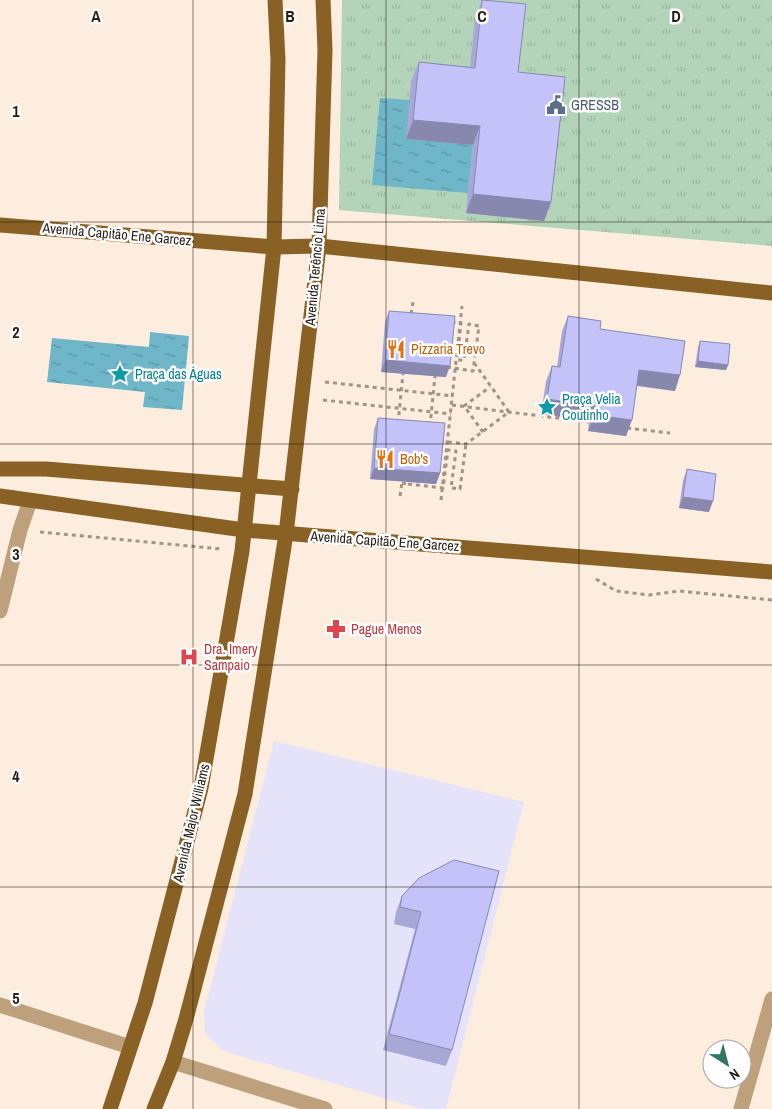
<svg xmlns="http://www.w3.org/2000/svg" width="772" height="1109" font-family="'Archivo Narrow',sans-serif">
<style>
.education{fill:#e5e3f9}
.park{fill:url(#park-tufts)}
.water{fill:url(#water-ripples)}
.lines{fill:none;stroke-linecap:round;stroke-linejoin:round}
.path{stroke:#a09488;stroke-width:3;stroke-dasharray:4 4;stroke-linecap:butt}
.minor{stroke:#bea17c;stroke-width:15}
.major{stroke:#896124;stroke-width:15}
.path-bridge{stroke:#a09488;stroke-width:3;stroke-dasharray:4 4;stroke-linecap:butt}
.wall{fill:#a8a8d7}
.shaded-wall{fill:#8888af}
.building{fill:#c3c3fa;stroke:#8888af}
.grid{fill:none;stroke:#271f15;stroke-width:1;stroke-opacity:0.55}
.labels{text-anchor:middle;stroke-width:5;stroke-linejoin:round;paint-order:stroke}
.service-label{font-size:14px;fill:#4e5e75;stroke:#fff;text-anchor:start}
.street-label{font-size:14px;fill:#271f15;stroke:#fff}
.food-label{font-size:14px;fill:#c56008;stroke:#fff;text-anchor:start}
.culture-label{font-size:14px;fill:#0d838f;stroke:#fff;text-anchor:start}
.health-label{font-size:14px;fill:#be3a42;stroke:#fff;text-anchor:start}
.grid-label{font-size:16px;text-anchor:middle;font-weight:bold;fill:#271f15;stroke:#fff;stroke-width:5;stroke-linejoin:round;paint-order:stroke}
</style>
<defs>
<pattern id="park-tufts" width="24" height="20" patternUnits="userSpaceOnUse" patternTransform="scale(1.25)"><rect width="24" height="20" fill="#b3d4b9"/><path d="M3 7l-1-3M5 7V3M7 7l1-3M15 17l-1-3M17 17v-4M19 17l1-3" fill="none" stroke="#9ab69e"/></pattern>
<pattern id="water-ripples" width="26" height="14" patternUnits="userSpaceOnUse" patternTransform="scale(1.25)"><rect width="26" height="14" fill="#6fb6c9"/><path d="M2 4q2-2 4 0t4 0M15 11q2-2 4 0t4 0" fill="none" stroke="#5b93a2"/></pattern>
</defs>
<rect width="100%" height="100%" fill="#fcedde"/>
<path class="education" d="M 274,741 L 524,802 L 446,1109 L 421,1109 L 223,1051 L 205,1034 L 204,1012 Z"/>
<path class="park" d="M 342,0 L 772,0 L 772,246 L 339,210 Z"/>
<g class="water">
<path d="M 380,98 L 410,100 L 473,145 L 468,193 L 372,185 Z"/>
<path d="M 150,332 L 189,336 L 182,410 L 143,407 L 145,392 L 47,382 L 52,338 L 149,347 Z"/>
</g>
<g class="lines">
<g class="path">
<path d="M 411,314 L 413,302"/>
<path d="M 325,382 L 453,396"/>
<path d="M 323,400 L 451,414"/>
<path d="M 452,405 L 589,422"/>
<path d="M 398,423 L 403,374"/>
<path d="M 430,426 L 435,376"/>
<path d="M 627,428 L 670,433"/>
<path d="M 402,483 L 408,484"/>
<path d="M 400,496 L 402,482"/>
<path d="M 441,500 L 462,306"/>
<path d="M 40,532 L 221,549"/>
<path d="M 596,579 L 616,591 L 649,595 L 679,591 L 772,600"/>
</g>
<g class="minor">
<path d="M 0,611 L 20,530 L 30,501"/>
<path d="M 0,1005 L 130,1047"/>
<path d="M 173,1062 L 325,1109"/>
<path d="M 741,1109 L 772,999"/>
</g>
<g class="major">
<path d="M 0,225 L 274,247 L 319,246 L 772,293"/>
<path d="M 0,469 L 46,469 L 292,489"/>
<path d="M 0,496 L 244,530 L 772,572"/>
<path d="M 110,1109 L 145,1003 L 201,788 L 242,551 L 274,247 L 278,60 L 275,0"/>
<path d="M 154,1109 L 173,1062 L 186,1019 L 245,794 L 286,534 L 319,246 L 325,50 L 323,0"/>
</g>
<g class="path-bridge">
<path d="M 447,367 L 473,371 L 479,326 L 469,324 L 464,360 L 457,360 L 461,323 L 452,322"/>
<path d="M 483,432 L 464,406 L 490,387"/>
<path d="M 440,441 L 466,444 L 509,412 L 475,364"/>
<path d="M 408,484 L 443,488 L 448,450 L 456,451 L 451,488 L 460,489 L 466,444"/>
</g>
</g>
<g class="wall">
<path d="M 482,0 L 518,72 L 551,202 L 544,221 L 466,213 L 473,145 L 406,139 L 411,81 L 419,62 L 470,67 L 475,19 Z"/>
<path d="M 389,311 L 446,377 L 381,372 L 385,322 Z"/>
<path d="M 568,316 L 600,329 L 675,391 L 637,386 L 626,436 L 588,431 L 589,421 L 541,414 L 546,381 L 552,366 L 557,367 L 562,331 Z"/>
<path d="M 700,341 L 728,365 L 726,370 L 695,367 L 698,347 Z"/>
<path d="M 378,418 L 440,473 L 436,484 L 370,479 L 374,429 Z"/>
<path d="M 687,469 L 709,512 L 679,508 L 683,481 Z"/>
<path d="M 419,878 L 452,1050 L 446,1066 L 383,1050 L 415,929 L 394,924 L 396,912 L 402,896 Z"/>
</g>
<g class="shaded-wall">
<path d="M 413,120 L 480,126 L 473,145 L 406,139 Z"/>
<path d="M 473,194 L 551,202 L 544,221 L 466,213 Z"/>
<path d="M 385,360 L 450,366 L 446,377 L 381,372 Z"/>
<path d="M 698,361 L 728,365 L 726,370 L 695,367 Z"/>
<path d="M 639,370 L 680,375 L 675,391 L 633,385 Z"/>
<path d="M 547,399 L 595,406 L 589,421 L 541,414 Z"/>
<path d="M 594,415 L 632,420 L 626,436 L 588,431 Z"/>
<path d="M 374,468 L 440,473 L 436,484 L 370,479 Z"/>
<path d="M 683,497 L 713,501 L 709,512 L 679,508 Z"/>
</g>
<g class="building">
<path d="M 482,0 L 526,4 L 518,72 L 565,77 L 551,202 L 473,194 L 480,126 L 413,120 L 419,62 L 475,68 Z"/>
<path d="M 389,311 L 455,316 L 450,366 L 385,360 Z"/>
<path d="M 568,316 L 601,321 L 600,329 L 685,341 L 680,375 L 639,370 L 632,420 L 594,415 L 595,406 L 547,399 L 552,366 L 560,367 Z"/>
<path d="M 700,341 L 730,344 L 728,365 L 698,361 Z"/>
<path d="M 378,418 L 445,423 L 440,473 L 374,468 Z"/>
<path d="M 687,469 L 716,474 L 713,501 L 683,497 Z"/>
<path d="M 454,860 L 499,871 L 452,1050 L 389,1034 L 421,912 L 400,907 L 402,896 L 419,878 Z"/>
</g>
<path class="grid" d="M 193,0 L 193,1109M 386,0 L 386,1109M 579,0 L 579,1109M 0,222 L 772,222M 0,444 L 772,444M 0,665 L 772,665M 0,887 L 772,887"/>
<defs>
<g id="civic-bare" transform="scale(1.5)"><path d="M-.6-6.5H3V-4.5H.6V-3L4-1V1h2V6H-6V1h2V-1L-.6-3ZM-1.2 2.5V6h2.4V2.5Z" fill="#5c6f8a" stroke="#fff" stroke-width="2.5" paint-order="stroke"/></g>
<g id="restaurant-bare" transform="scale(1.5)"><path d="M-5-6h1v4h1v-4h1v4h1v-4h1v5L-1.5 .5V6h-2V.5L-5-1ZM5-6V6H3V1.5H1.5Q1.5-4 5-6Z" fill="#e8710a" stroke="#fff" stroke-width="2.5" paint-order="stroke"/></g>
<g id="sight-bare" transform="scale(1.5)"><path d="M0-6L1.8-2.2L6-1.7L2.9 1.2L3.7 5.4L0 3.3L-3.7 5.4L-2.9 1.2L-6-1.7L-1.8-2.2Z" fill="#0f9aa8" stroke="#fff" stroke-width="2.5" paint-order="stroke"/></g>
<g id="pharmacy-bare" transform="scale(1.5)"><path d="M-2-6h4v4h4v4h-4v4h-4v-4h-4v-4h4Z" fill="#e0444e" stroke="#fff" stroke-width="2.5" paint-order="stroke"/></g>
<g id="hospital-bare" transform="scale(1.5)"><path d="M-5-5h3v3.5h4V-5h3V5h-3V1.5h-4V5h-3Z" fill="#e0444e" stroke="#fff" stroke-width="2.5" paint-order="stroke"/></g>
</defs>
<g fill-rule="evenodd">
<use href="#civic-bare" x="556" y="105"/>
<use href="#restaurant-bare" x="396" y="349"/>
<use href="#sight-bare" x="120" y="374"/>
<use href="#sight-bare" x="547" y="407"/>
<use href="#restaurant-bare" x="385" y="459"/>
<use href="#pharmacy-bare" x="336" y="629"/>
<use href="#hospital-bare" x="189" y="657"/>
</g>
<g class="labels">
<g class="service-label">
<text x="571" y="110">GRESSB</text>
</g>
<g class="street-label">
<text transform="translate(117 234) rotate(5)" y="5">Avenida Capitão Ene Garcez</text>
<text transform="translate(315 267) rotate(-85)" y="5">Avenida Terêncio Lima</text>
<text transform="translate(385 541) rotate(4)" y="5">Avenida Capitão Ene Garcez</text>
<text transform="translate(191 823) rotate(-77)" y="5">Avenida Major Williams</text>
</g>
<g class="food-label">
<text x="411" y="354">Pizzaria Trevo</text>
<text x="400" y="464">Bob's</text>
</g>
<g class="culture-label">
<text x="135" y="379">Praça das Águas</text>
<text x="562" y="404">Praça Velia<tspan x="562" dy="16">Coutinho</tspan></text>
</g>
<g class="health-label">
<text x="351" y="634">Pague Menos</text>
<text x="204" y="654">Dra. Imery<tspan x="204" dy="16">Sampaio</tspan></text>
</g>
</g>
<g class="grid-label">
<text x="96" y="22">A</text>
<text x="290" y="22">B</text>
<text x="482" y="22">C</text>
<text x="676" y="22">D</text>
<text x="16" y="117">1</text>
<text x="16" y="338">2</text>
<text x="16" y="560">3</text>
<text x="16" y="782">4</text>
<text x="16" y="1004">5</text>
</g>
<g transform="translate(727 1064) rotate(144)"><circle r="24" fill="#ffffff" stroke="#a9a5a1"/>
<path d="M0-4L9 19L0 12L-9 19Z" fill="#347666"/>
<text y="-8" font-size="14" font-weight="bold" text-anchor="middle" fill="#271f15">N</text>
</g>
</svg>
